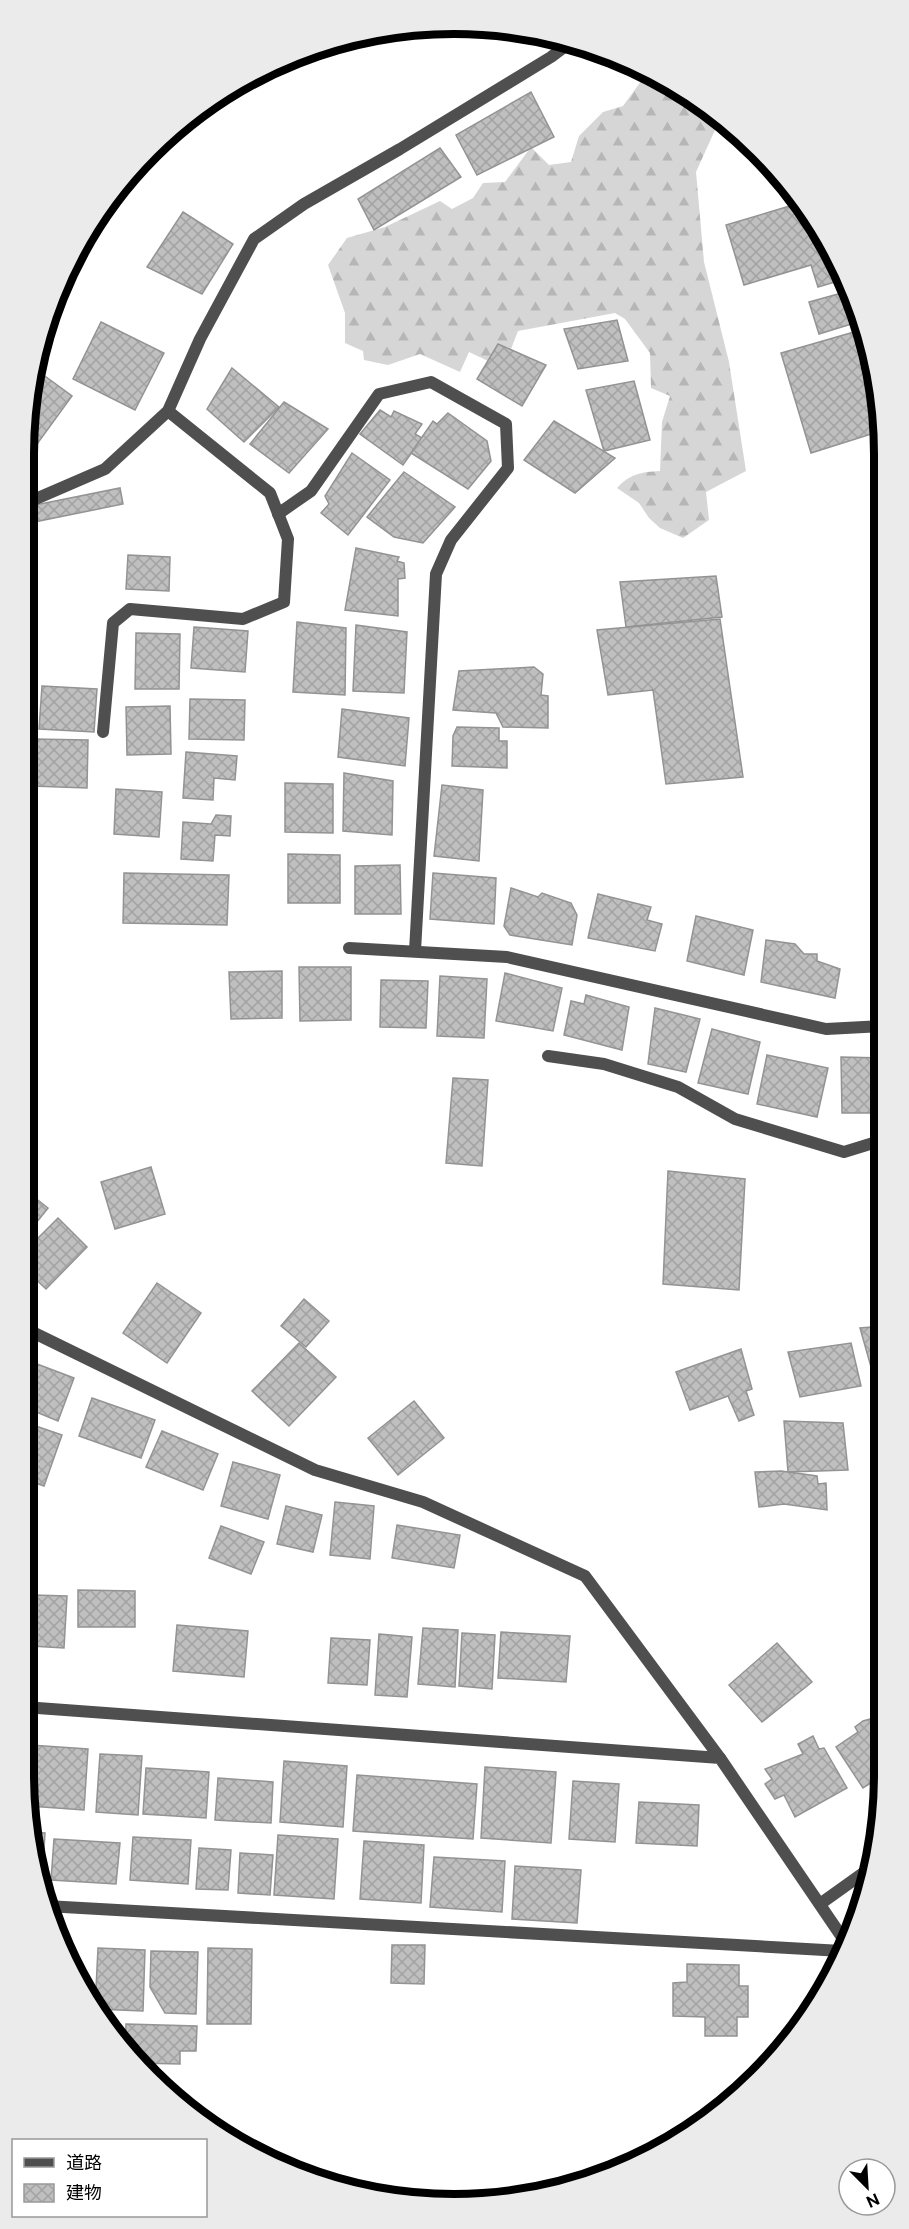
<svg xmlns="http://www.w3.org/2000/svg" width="909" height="2229" font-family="'Public Sans','Noto Sans JP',sans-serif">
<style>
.forest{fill:url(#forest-firs)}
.building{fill:url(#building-cross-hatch);stroke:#939393;stroke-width:1.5}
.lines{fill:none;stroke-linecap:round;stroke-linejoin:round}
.service{stroke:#4f4f4f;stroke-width:12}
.minor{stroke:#4f4f4f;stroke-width:12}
.tertiary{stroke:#4f4f4f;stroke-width:12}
.rim{fill:none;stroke:#000;stroke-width:8}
</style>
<defs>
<pattern id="forest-firs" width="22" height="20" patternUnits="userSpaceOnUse" patternTransform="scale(1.5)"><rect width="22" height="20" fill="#d6d6d6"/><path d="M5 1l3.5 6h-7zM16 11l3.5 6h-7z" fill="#b6b6b6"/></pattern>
<pattern id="building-cross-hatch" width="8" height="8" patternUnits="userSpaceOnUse" patternTransform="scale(1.5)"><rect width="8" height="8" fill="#bfbfbf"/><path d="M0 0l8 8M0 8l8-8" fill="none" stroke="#a2a2a2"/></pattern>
</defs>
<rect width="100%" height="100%" fill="#fff"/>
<path class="forest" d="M 647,73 L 693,96 L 720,119 L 696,172 L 704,262 L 729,362 L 746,471 L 706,492 L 709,520 L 683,538 L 660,528 L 649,518 L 639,503 L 617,488 C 630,474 641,472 660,471 L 662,422 L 670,396 L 651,388 L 650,353 L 625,319 L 615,313 L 518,331 L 511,349 L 498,344 L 488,361 L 469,352 L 460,372 L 420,354 L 388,365 L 364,360 L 363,351 L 345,343 L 345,313 L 328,265 L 347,238 L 385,227 L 440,201 L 452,209 L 473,198 L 483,183 L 505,182 L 531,147 L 549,165 L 571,162 L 579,136 L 603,112 L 623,106 Z"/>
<g class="building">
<path d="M 531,92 L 554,137 L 477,175 L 456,135 Z"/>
<path d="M 440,148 L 461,177 L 374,230 L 358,199 Z"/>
<path d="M 800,203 L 841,264 L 845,279 L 818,287 L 811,265 L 744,285 L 726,225 Z"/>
<path d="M 183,212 L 233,244 L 202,294 L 147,267 Z"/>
<path d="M 849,291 L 858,322 L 819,334 L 809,302 Z"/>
<path d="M 617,320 L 628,361 L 578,369 L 564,329 Z"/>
<path d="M 101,322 L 164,353 L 135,410 L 73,379 Z"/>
<path d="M 861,330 L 881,398 L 881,431 L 811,453 L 781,353 Z"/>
<path d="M 498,344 L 546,365 L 522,406 L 477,379 Z"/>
<path d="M 232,368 L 279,407 L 244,442 L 207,409 Z"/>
<path d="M 38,371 L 72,396 L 24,462 L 24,454 Z"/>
<path d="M 634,381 L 650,440 L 604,451 L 586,390 Z"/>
<path d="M 284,402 L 328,429 L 289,473 L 250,444 Z"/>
<path d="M 380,410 L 391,417 L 394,411 L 422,424 L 415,434 L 422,438 L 403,465 L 360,434 Z"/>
<path d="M 448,413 L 487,441 L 491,461 L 468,489 L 411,453 L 433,421 L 437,424 Z"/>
<path d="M 554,421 L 615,458 L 575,493 L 524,460 Z"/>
<path d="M 352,453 L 390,480 L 348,535 L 321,513 L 329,504 L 325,496 Z"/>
<path d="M 404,472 L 455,507 L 423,543 L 394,537 L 367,517 Z"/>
<path d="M 120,488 L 123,504 L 34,522 L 30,506 Z"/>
<path d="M 356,548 L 399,557 L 397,561 L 404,563 L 405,578 L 398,579 L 398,616 L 345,610 Z"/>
<path d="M 128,555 L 170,557 L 169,591 L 126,589 Z"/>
<path d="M 716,576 L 722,617 L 626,627 L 620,582 Z"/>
<path d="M 720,619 L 743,777 L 666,784 L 653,690 L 608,695 L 597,630 Z"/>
<path d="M 297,622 L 346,628 L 345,695 L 293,692 Z"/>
<path d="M 356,625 L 407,632 L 404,693 L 353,691 Z"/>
<path d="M 194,627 L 248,631 L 245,672 L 191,668 Z"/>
<path d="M 136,633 L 180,634 L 179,689 L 135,689 Z"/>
<path d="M 534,667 L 543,674 L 541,695 L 548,696 L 548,728 L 503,727 L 496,713 L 453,710 L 459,671 Z"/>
<path d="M 42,686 L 97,689 L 94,732 L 39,729 Z"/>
<path d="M 190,699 L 245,700 L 244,740 L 189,739 Z"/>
<path d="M 170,706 L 171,754 L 127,755 L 126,707 Z"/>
<path d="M 342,709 L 409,718 L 405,766 L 338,757 Z"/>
<path d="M 457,727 L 499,728 L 499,741 L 507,741 L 507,768 L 452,766 L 453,736 Z"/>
<path d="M 34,739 L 88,740 L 87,788 L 32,786 Z"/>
<path d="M 186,752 L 237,756 L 235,780 L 214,778 L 213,800 L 183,798 Z"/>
<path d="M 344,773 L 393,781 L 392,835 L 343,831 Z"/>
<path d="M 285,783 L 333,784 L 333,833 L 285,832 Z"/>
<path d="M 442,785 L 483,790 L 479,861 L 434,856 Z"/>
<path d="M 116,789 L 162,792 L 159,837 L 114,834 Z"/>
<path d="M 216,815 L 231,816 L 230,836 L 215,835 L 213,861 L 181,859 L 183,822 L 211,824 Z"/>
<path d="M 288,854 L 340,855 L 340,903 L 288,903 Z"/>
<path d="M 400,865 L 401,914 L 355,914 L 355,866 Z"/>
<path d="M 124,873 L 229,875 L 227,925 L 123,923 Z"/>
<path d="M 433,873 L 496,878 L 494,924 L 430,919 Z"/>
<path d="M 511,888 L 538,897 L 542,893 L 571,903 L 577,915 L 572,945 L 510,935 L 504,926 Z"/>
<path d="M 598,894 L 651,907 L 647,920 L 662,924 L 655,951 L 588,938 Z"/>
<path d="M 696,916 L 753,930 L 744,975 L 687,961 Z"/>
<path d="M 766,940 L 795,944 L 804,954 L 817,954 L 817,961 L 840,969 L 835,998 L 761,982 Z"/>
<path d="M 299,967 L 351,967 L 351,1020 L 300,1021 Z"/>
<path d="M 282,971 L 282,1018 L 231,1019 L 229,972 Z"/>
<path d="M 505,973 L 562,988 L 553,1031 L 496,1021 Z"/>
<path d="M 440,976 L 487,979 L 484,1038 L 437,1036 Z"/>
<path d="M 381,980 L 428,981 L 426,1028 L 380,1027 Z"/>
<path d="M 586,995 L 629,1007 L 622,1050 L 564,1035 L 571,1001 L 584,1004 Z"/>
<path d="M 655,1008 L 700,1019 L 686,1072 L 648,1064 Z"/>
<path d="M 712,1029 L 760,1042 L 748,1094 L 698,1083 Z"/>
<path d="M 767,1055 L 828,1068 L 817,1117 L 757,1104 Z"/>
<path d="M 841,1057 L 883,1058 L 883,1113 L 842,1113 Z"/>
<path d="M 453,1078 L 488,1080 L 482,1166 L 446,1163 Z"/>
<path d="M 151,1167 L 165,1214 L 115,1229 L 101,1182 Z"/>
<path d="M 668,1171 L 745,1179 L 739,1290 L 663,1284 Z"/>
<path d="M 24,1189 L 48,1208 L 24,1238 Z"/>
<path d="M 58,1218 L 87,1247 L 46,1289 L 24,1268 L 24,1252 Z"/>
<path d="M 157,1283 L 201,1313 L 167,1363 L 123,1333 Z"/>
<path d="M 304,1299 L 329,1321 L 306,1347 L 281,1326 Z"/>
<path d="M 884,1326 L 884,1371 L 873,1374 L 860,1328 Z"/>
<path d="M 299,1343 L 336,1377 L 289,1426 L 252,1391 Z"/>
<path d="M 851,1343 L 861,1386 L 800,1397 L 788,1352 Z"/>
<path d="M 741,1349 L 752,1389 L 746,1391 L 754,1415 L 739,1421 L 728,1396 L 690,1410 L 676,1372 Z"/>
<path d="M 37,1364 L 74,1378 L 58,1421 L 24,1407 L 24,1398 Z"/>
<path d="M 92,1398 L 155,1420 L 141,1458 L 79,1436 Z"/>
<path d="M 414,1401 L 444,1438 L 398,1475 L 368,1438 Z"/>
<path d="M 784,1421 L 843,1423 L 848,1470 L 788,1472 Z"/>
<path d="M 24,1422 L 62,1435 L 44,1486 L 24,1479 Z"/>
<path d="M 162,1431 L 218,1454 L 203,1490 L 146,1467 Z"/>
<path d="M 233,1462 L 280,1475 L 268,1519 L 221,1506 Z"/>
<path d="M 781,1471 L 817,1476 L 818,1484 L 826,1483 L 827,1510 L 784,1504 L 759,1507 L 755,1472 Z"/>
<path d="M 335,1502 L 374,1506 L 370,1559 L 330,1555 Z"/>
<path d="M 286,1506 L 322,1515 L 313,1552 L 277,1544 Z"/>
<path d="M 397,1525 L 460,1535 L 454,1568 L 392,1558 Z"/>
<path d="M 221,1526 L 264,1542 L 251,1574 L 209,1558 Z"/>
<path d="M 78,1590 L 135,1591 L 135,1627 L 78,1627 Z"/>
<path d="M 33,1595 L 67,1596 L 64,1648 L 31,1646 Z"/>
<path d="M 177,1625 L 248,1631 L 244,1677 L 173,1671 Z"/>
<path d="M 423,1628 L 458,1630 L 455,1687 L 418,1684 Z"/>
<path d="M 501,1632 L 570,1636 L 566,1682 L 498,1678 Z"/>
<path d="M 462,1633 L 495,1635 L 492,1689 L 459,1686 Z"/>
<path d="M 379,1634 L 412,1637 L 407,1697 L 375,1695 Z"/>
<path d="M 331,1638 L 370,1640 L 367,1685 L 328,1683 Z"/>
<path d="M 777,1643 L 812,1682 L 762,1722 L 729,1685 Z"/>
<path d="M 885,1715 L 885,1774 L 863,1788 L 836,1747 L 858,1732 L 855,1727 L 863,1721 Z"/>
<path d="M 813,1736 L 819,1749 L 824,1748 L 847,1788 L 795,1817 L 784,1795 L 775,1799 L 765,1784 L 772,1779 L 765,1769 L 803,1754 L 798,1744 Z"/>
<path d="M 30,1745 L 88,1749 L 84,1810 L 29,1806 L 27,1794 Z"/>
<path d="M 100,1754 L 142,1756 L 138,1815 L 96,1812 Z"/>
<path d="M 284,1761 L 347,1766 L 343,1827 L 280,1822 Z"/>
<path d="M 485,1767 L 556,1772 L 551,1843 L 481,1838 Z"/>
<path d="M 146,1768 L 209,1772 L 206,1818 L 143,1814 Z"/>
<path d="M 357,1775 L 477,1784 L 473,1839 L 353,1831 Z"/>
<path d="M 218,1778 L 273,1782 L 271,1823 L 215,1820 Z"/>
<path d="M 573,1781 L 619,1784 L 615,1842 L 569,1839 Z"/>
<path d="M 639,1802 L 699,1805 L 697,1846 L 636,1843 Z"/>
<path d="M 33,1832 L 45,1833 L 42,1882 Z"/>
<path d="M 278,1835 L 338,1839 L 334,1899 L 274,1895 Z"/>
<path d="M 133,1837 L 191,1840 L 188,1884 L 130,1880 Z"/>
<path d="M 54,1839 L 120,1843 L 116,1884 L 51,1880 Z"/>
<path d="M 364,1841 L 424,1845 L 421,1903 L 360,1899 Z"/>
<path d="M 199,1848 L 231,1850 L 228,1890 L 196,1889 Z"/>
<path d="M 240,1853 L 273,1855 L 270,1895 L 238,1893 Z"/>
<path d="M 434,1857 L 505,1861 L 502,1912 L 430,1907 Z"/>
<path d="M 515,1866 L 581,1870 L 577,1923 L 512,1919 Z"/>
<path d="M 392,1945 L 425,1945 L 424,1984 L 391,1983 Z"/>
<path d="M 98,1948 L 145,1950 L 143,2011 L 95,2009 Z"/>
<path d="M 208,1948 L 252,1949 L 251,2024 L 207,2024 Z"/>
<path d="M 151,1951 L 198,1952 L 196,2014 L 165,2013 L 150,1987 Z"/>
<path d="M 687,1964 L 739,1965 L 739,1986 L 748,1986 L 748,2017 L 737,2017 L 737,2036 L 705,2036 L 705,2017 L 673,2016 L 673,1983 L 687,1982 Z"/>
<path d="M 126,2024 L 197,2026 L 196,2051 L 180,2051 L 180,2064 L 137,2063 L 125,2051 Z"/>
</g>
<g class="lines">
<path class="service" d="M 548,1056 L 604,1064 L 678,1087 L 735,1119 L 844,1152 L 883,1140"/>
<g class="minor">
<path d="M 24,504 L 105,469 L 168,411 L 200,339 L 254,239 L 304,204 L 400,149 L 551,57 L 571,42"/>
<path d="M 278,514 L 311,491 L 379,394 L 431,382 L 506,424 L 508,468 L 451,540 L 436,574 L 415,951"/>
<path d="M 103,732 L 113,623 L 130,609 L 243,619 L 284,602 L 288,539 L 270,493 L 168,411"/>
<path d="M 349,948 L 507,957 L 826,1029 L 883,1026"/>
<path d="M 24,1328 L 315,1470 L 423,1502 L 585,1576 L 720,1758"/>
<path d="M 46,1906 L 842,1951"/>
</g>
<g class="tertiary">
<path d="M 24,1707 L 720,1758 L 846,1943"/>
<path d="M 820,1904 L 869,1869"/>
</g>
</g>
<path d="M0 0H909V2229H0ZM454 34H454A420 420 0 0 1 874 454V1774A420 420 0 0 1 454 2194H454A420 420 0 0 1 34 1774V454A420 420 0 0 1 454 34Z" fill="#ebebeb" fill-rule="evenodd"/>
<path class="rim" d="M454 34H454A420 420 0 0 1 874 454V1774A420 420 0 0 1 454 2194H454A420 420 0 0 1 34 1774V454A420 420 0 0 1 454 34Z"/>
<rect x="12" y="2139" width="195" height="78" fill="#ffffff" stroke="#999999" stroke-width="1.5"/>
<rect x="24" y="2158" width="30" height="9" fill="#4f4f4f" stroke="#999999" stroke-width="1.5"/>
<text x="66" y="2169" font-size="18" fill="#000000">道路</text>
<rect x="24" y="2184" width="30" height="18" fill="url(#building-cross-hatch)" stroke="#999999" stroke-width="1.5"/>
<text x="66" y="2199" font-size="18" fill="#000000">建物</text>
<g transform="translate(867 2187) rotate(156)"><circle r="28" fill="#ffffff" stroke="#999999" stroke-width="1.5"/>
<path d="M0-4.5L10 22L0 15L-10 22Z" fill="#000000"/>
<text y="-9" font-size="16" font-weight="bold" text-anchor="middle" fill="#000000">N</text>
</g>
</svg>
